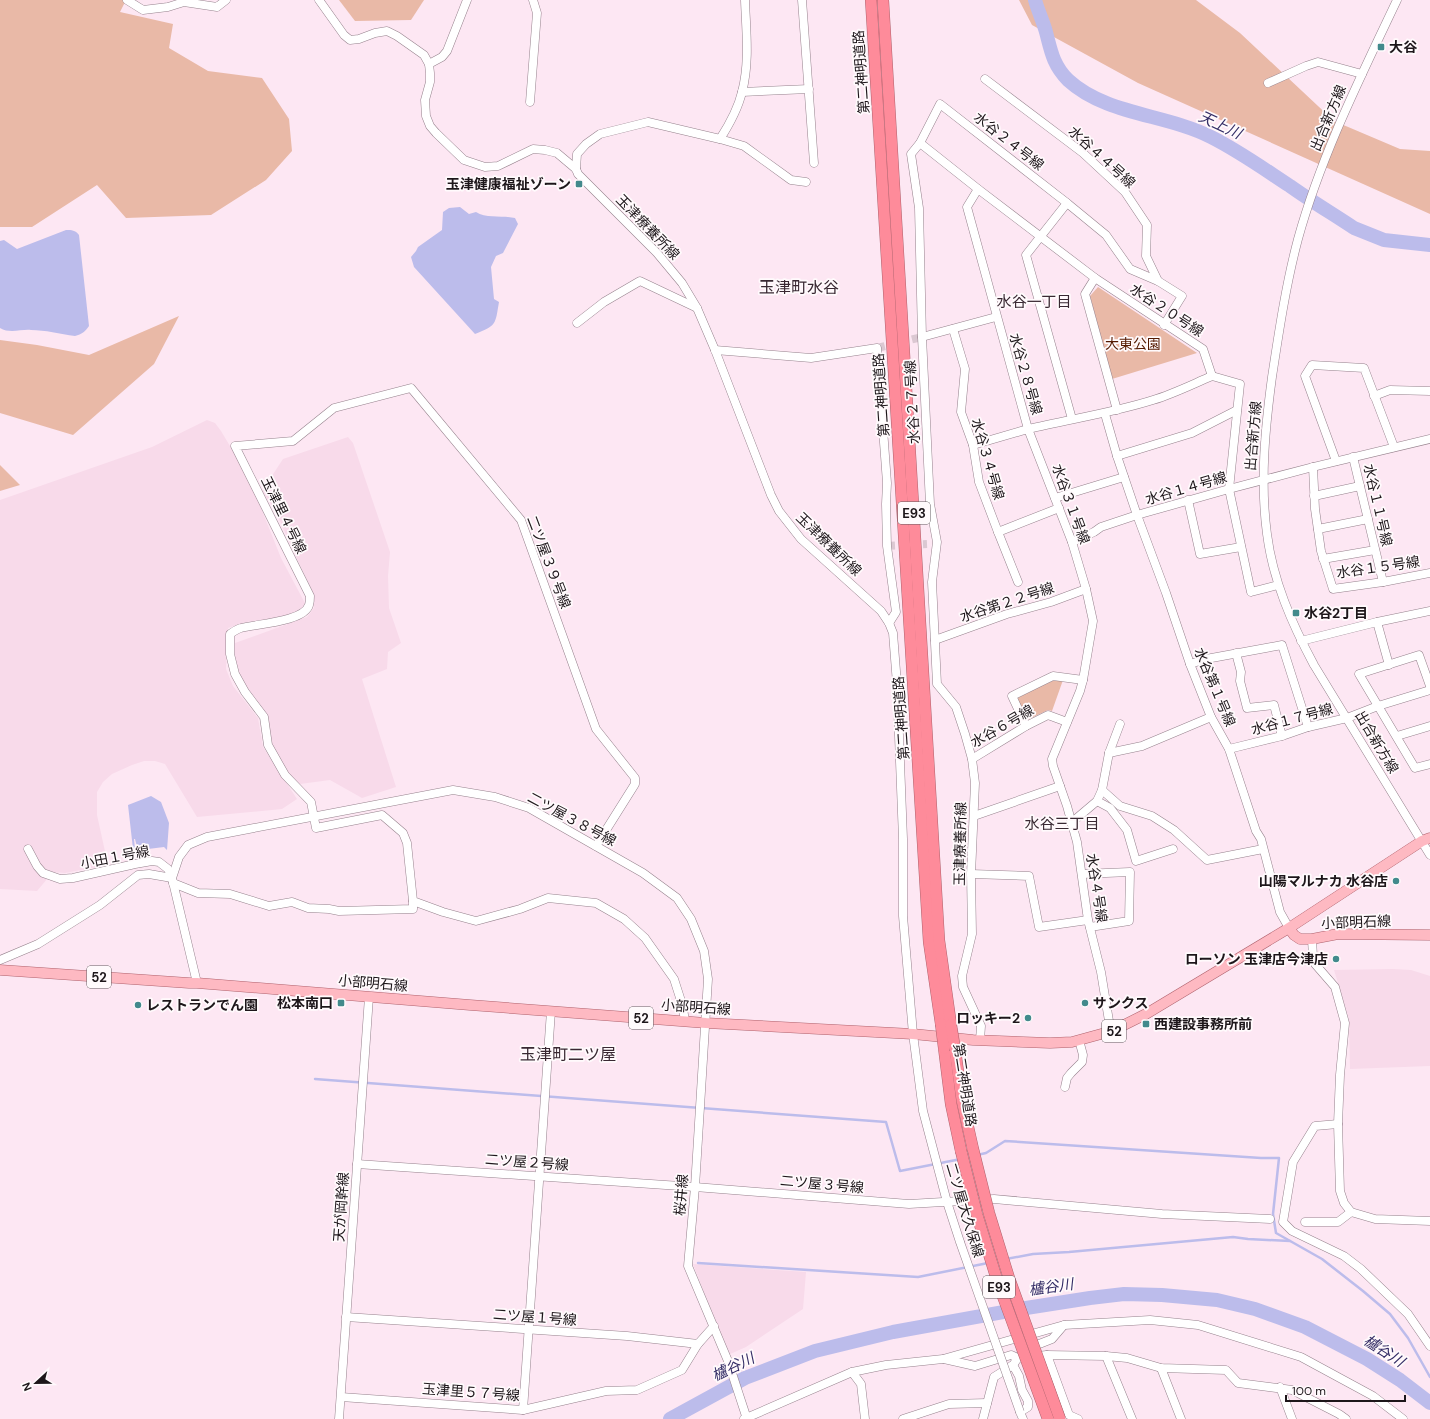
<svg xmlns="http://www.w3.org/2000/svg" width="1430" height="1419" font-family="'DM Sans','Noto Sans JP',sans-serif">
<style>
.built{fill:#f8daea}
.green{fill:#e9b9a7}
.water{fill:#bcbceb}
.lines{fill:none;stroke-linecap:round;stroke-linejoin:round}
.stream{stroke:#bcbceb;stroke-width:2.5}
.river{stroke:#bcbceb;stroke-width:14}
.minor-tunnel{stroke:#dbc8d2;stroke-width:8;stroke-dasharray:8 4;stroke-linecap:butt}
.minor-casing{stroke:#96828d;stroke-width:9}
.major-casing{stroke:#af626d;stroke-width:11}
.highway-casing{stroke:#af626d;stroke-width:12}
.minor{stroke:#fff;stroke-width:8}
.major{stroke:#feb9c2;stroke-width:10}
.highway{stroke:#fe8b9a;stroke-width:11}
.minor-bridge-casing{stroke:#96828d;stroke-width:9;stroke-linecap:butt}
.highway-bridge-casing{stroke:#af626d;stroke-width:12;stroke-linecap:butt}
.minor-bridge{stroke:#fff;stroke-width:8}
.highway-bridge{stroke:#fe8b9a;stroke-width:11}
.poi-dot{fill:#428a8c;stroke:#fffafc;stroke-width:1.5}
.labels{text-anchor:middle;stroke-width:3.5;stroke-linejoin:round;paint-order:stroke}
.shield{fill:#fffafc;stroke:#615a5e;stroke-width:1}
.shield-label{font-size:13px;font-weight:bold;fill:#1d161a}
.poi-label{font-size:14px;font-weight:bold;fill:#1d161a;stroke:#fffafc;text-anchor:start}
.street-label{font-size:14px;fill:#1d161a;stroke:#fffafc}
.park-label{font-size:14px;fill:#541900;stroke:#fffafc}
.water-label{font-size:15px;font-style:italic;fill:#342d66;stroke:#fffafc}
.neighbourhood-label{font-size:15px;fill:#392832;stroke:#fffafc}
.quarter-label{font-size:16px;fill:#392832;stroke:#fffafc}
</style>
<rect width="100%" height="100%" fill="#fde7f3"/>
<g class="built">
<path d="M 207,420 L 215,423 L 221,431 L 249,478 L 281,558 L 307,607 L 283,617 L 246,622 L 228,628 L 226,669 L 233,686 L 258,718 L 263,747 L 297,799 L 282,809 L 197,817 L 165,764 L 155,761 L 144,761 L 132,765 L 112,774 L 103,782 L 97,792 L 97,815 L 108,865 L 65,873 L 53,872 L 37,891 L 0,889 L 0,500 L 152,447 Z"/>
<path d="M 348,437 L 353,443 L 390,552 L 388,576 L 389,608 L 401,643 L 388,652 L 387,669 L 362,679 L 396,787 L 362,798 L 330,780 L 300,784 L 290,776 L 269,741 L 264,715 L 241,682 L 235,661 L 235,643 L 307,617 L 314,608 L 314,595 L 286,535 L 276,512 L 262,491 L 283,459 Z"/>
<path d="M 1393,969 L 1411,970 L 1430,976 L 1430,1066 L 1350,1069 L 1349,1019 L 1334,970 Z"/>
<path d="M 693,1264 L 806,1272 L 803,1309 L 746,1347 L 728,1355 Z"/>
</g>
<g class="green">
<path d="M 0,0 L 126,0 L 120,12 L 173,24 L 169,48 L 208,71 L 262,78 L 289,119 L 292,151 L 266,180 L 211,215 L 126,218 L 97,185 L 32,227 L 0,227 Z"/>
<path d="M 339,0 L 424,0 L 411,20 L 355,21 Z"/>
<path d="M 1019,0 L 1196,0 L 1240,33 L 1334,121 L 1400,149 L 1430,151 L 1430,214 L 1138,83 L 1032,25 Z"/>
<path d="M 1098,287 L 1197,353 L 1112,379 L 1090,296 Z"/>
<path d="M 179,316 L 154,364 L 73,435 L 0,413 L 0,340 L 37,345 L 89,355 Z"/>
<path d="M 0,465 L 20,485 L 0,491 Z"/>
<path d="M 1063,680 L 1052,711 L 1048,710 L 1027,720 L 1018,700 L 1018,697 L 1052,681 Z"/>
</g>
<g class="water">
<path d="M 460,207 L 469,214 L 476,212 C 487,219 503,215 515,218 L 518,224 L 503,253 L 496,256 L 491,267 L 494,299 L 499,302 C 495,325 497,325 475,334 L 414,267 L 411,257 L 416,251 L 418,247 L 442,230 L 443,212 L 449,208 Z"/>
<path d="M 66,230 C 72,230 75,230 79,235 L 89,326 C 85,332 82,334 75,336 C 60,334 45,330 31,330 C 21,329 10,334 0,328 L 0,241 L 4,240 L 17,249 Z"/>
<path d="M 151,796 L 161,802 L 169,823 L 167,850 L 164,847 L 140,850 L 139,847 L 137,847 L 135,839 L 134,839 L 135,849 L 133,849 L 128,805 Z"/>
</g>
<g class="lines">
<g class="stream">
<path d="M 315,1079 L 886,1122 L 900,1171 L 961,1159"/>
<path d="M 977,1155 L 986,1153 L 1005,1141 L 1261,1158 L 1279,1158 L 1273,1214 L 1276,1233 L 1322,1259 L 1363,1291 L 1390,1314 L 1408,1338 L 1430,1377"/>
<path d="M 1006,1259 L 1033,1254 L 1069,1252 L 1233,1237 L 1248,1239 L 1290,1241"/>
<path d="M 698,1263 L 918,1277 L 988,1263"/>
</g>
<g class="river">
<path d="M 1035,0 C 1038,11 1043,21 1046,32 C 1051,51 1053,65 1068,80 C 1106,115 1166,114 1211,137 C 1239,151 1264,169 1290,186 C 1311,201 1333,214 1354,228 L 1384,240 L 1430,245"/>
<path d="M 670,1419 L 745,1378 L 815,1351 L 893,1332 L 1026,1308 L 1090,1298 L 1124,1294 L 1162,1295 L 1217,1300 L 1255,1309 L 1305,1327 L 1367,1359 L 1400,1380 L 1430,1403"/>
</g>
<g class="minor-tunnel">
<path d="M 877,348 L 922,337"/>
<path d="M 887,546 L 927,544"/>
</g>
<g class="minor-casing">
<g id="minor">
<path d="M 127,0 L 143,10 L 168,7 L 184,2 L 217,7 L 226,0"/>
<path d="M 319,0 L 344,35 L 350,40 L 359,39 L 375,33 L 387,31 L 397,36 L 424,55 L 429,64 L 430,73 L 430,82 L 425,100 L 426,116 L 430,126 L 436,133 L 464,160 L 485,167 L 498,166 L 533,149 L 545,150 L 557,153 L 576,169 L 578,174 L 657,253 L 682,283 L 697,308 L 715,350 L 771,495 L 779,511 L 801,539 L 881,611 L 889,623 L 893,633 L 897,684 L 903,839 L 903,916 L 913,1034 L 923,1111 L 947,1202 L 960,1242"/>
<path d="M 802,0 L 814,163"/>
<path d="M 1397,0 C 1360,78 1321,156 1298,239 C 1286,284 1279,331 1272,377 C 1265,429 1260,482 1267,534 C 1273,581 1292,624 1314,665 L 1430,855"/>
<path d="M 429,64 L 442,57 L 447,51 L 467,0"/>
<path d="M 985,79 L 1083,153 L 1125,192 L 1147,225 L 1146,256 L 1158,281"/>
<path d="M 1268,83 L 1306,66 L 1318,62 L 1362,74"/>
<path d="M 742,92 L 809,89"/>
<path d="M 530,102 L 537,13 L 533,0"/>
<path d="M 720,139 C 729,125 738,109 742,92 C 750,62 746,30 745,0"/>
<path d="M 920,143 L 978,189 L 1095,278 L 1203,349 L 1212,376 L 1240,384 L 1229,489 L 1251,592 L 1278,585"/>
<path d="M 576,169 L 577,154 L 586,144 L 600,134 L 648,122 L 720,139 L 744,146 L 791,180 L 806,182"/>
<path d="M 978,189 L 967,207 L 1028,429 C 1070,419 1112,413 1153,400 C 1173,394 1193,384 1212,376"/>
<path d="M 1067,203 L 1106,235 L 1130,269 L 1158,281 L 1182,296 L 1164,325"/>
<path d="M 1095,278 L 1085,294 L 1117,410"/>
<path d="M 577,323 L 604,302 L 640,281 L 697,308"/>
<path d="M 953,329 L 965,369 L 961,412 L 973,445 L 979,482 L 998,532 L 1059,508"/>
<path d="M 922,337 L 996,317"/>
<path d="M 715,350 L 811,358 L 877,348 L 887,483 L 886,504 L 887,546 L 896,612 L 889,623"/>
<path d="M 1374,396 L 1390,390 L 1430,391"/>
<path d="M 1105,414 L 1117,456 L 1137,515 L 1166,593 L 1190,664 L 1211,717 L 1229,749 L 1256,831 L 1261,839 L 1280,912 L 1289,928"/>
<path d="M 973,445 L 1028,429 L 1072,542 L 1086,589 L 1093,621 L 1083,680 L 1080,691 L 1052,759 L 1053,766 L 1067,806 L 1077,842 L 1088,920 L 1101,972 L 1109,1021 L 1112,1031"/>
<path d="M 1117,456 L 1192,433 L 1237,410"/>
<path d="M 1353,457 L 1383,582"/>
<path d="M 1336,461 L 1305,376 L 1312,365 L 1364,368 L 1394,447"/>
<path d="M 1313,467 L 1315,509 L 1321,551 L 1333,589 L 1383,582 L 1430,573"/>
<path d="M 1314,496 L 1360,486"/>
<path d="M 1055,498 L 1124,477"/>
<path d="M 1188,500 L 1200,554 L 1241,547"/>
<path d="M 1318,529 L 1368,519"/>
<path d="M 998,532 L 1018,582"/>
<path d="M 1072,542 L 1094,532 L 1101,527 L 1137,515 L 1229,489 L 1313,467 L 1430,439"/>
<path d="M 1323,559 L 1375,550"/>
<path d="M 935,640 L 1007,614 L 1051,602 L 1086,589"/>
<path d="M 1301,641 L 1377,622"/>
<path d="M 1236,653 L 1241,672 L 1240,681 L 1247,708 L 1274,705 L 1282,736"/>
<path d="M 1190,664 L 1206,659 L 1282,645 L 1308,727"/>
<path d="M 1389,665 L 1377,622 L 1430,611"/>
<path d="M 1430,686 L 1419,655 L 1359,674 L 1415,768 L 1430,764"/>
<path d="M 1026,726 L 1012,696 L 1053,676 L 1083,680"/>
<path d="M 1397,736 L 1430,726"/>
<path d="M 1229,749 L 1282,736 L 1308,727 L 1347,718 L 1378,706 L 1430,690"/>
<path d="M 1109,753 L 1142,746 L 1211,717"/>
<path d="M 972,759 L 1026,726 L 1048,715 L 1067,722"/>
<path d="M 1102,790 L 1120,806 L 1152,816 L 1174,830 L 1207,860 L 1263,849"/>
<path d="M 1097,801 L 1110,808 L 1127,830 L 1136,861 L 1173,849"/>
<path d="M 974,816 L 1060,786"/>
<path d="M 1071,823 L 1097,801 L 1102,790 L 1109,753 L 1120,724"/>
<path d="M 596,846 L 635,784 L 635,778 L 596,729 L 521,520 L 411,388 L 334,408 L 293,441 L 235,446 L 310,596 C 310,598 310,602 309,605 C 304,622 255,624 241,628 C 237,629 233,632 230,634 L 230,654 L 235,674 L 245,692 L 264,717 L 268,745 L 285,775 L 311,802 L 316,828 L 382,815 L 403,833 L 407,843 L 413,901 L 443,912 L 476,921 L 520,909 L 548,898 L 596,903 L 624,919 L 645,938 L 674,979 L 682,1004 L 685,1020"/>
<path d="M 28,849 L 37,866 L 43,873 L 60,879 L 73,878 L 135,864 L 152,861 L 159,862 L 168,869 L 172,878 L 197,983"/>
<path d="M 971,874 L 1029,876 L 1039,927 L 1088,920"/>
<path d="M 1082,874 L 1130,872 L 1129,921 L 1090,927"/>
<path d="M 173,883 L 198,893 L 230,894 L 269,906 L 292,902 L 308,908 L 329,909 L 339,911 L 413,909 L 413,901"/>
<path d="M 1312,939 L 1313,957 L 1315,964 L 1335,987 L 1345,1023 L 1340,1075 L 1338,1124 L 1340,1191 L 1344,1203 L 1351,1212 L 1375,1219 L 1430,1221"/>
<path d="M 0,960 L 38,944 L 100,905 L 138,875 L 149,874 L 172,878 L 179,857 L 188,845 L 207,837 L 453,790 L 495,797 L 529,808 L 643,873 L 677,898 L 691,919 L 704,951 L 708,979 L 695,1187 L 688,1266 L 728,1361 L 747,1419"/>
<path d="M 980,1040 L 981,1026 L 963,987 L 962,976 L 972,934 L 971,874 L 975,783 L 972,759 L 965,734 L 956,707 L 937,684 L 932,582 L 937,542 L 930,504 L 922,337 L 919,208 L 911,154 L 920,143 L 940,104 L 1067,203 L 1026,255 L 1072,419"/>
<path d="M 1065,1087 L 1067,1078 L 1071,1073 L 1082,1062 L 1083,1055 L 1079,1040"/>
<path d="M 1338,1124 L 1315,1126 L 1293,1162 L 1283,1222 L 1292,1231 L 1344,1256 L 1361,1269 L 1408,1314 L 1430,1346"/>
<path d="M 357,1164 L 695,1187 L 909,1204 L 994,1199 L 1162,1214 L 1270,1219"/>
<path d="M 1305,1222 L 1338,1222 L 1351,1212"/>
<path d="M 346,1317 L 627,1336 L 698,1344 L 714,1326"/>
<path d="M 1029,1348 L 1052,1339 L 1064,1325"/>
<path d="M 1047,1355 L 1069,1415 L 1078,1419"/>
<path d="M 1106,1356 L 1132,1419"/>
<path d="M 944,1359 L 975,1366 L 1011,1355 L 1018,1358"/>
<path d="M 1013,1365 L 1019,1376 L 1022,1390 L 1028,1401 L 1028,1407 L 1020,1412 L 1023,1419"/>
<path d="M 1161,1368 L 1181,1419"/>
<path d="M 852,1372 L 861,1384 L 865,1419"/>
<path d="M 1280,1387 L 1292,1419"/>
<path d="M 341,1397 L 523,1410 L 606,1391 L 637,1390 L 682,1370 L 698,1344"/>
<path d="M 523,1410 L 551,1011"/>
<path d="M 339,1419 L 369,997"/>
<path d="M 744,1419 L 852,1372 L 886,1365 L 943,1359 L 1064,1325 L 1150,1320 L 1198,1325 L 1301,1357 L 1373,1396 L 1403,1419"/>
<path d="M 903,1419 L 949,1404 L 987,1403"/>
<path d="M 983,1419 L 994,1377 L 1013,1365 L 1018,1358 L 1047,1355 L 1106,1356 L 1127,1358 L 1161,1368 L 1226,1370 L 1238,1383 L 1292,1390 L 1339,1414 L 1346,1419"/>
</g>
</g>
<g class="major-casing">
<g id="major">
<path d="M 1289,928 L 1294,935 L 1300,939 L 1312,939 L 1338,934 L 1430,935"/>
<path d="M 0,970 L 189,983 L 197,983 L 470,1005 L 706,1023 L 913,1034 L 973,1040 L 1050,1043 L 1072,1042 L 1112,1031 L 1146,1014 L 1289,928 L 1422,841 L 1430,838"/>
</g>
</g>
<g class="highway-casing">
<g id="highway">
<path d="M 871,0 L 929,942 L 941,1024"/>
<path d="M 883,0 L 939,940 L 951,1025"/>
<path d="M 944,1048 L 951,1104 L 961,1151"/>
<path d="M 955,1050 L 962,1100 L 973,1149"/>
</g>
</g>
<use href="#minor" class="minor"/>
<use href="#major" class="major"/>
<use href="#highway" class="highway"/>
<g class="minor-bridge-casing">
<path id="minor-bridge" d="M 960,1242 L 1020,1412"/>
</g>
<g class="highway-bridge-casing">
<g id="highway-bridge">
<path d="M 941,1024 L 944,1048"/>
<path d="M 951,1025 L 955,1050"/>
<path d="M 973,1149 L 989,1213 L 1009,1278 L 1060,1419"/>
<path d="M 961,1151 L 977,1215 L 997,1280 L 1048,1419"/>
</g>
</g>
<use href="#minor-bridge" class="minor-bridge"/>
<use href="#highway-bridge" class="highway-bridge"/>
</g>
<g class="poi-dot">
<rect x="1377" y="43" width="8" height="8" rx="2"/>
<rect x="575" y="180" width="8" height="8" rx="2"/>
<rect x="1292" y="609" width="8" height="8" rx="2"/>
<circle cx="1396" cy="881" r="4"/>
<circle cx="1336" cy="959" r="4"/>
<rect x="337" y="999" width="8" height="8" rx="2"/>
<circle cx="1085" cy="1003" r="4"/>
<circle cx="138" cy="1005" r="4"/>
<circle cx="1028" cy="1018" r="4"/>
<rect x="1142" y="1020" width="8" height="8" rx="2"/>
</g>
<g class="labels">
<g class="shield">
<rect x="898" y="502" width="32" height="22" rx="3"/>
<rect x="87" y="966" width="24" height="22" rx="3"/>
<rect x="629" y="1007" width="24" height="22" rx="3"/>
<rect x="1102" y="1020" width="24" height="22" rx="3"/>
<rect x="983" y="1276" width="32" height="22" rx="3"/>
</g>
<g class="shield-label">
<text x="914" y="518">E93</text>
<text x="99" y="982">52</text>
<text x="641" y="1023">52</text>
<text x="1114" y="1036">52</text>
<text x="999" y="1292">E93</text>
</g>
<g class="poi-label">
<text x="1389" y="52">大谷</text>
<text x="571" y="189" text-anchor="end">玉津健康福祉ゾーン</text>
<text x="1304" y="618">水谷2丁目</text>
<text x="1388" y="886" text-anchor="end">山陽マルナカ 水谷店</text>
<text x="1328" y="964" text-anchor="end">ローソン 玉津店今津店</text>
<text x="333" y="1008" text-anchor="end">松本南口</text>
<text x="1093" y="1008">サンクス</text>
<text x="146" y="1010">レストランでん園</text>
<text x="1020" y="1023" text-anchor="end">ロッキー2</text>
<text x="1154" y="1029">西建設事務所前</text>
</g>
<g class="street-label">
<text transform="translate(861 72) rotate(-94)" y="5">第二神明道路</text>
<text transform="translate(1328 118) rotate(-67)" y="5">出合新方線</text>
<text transform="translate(1009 141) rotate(38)" y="5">水谷２４号線</text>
<text transform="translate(1102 157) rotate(42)" y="5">水谷４４号線</text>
<text transform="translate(648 227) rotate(46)" y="5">玉津療養所線</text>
<text transform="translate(1167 310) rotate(33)" y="5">水谷２０号線</text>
<text transform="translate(1026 374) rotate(74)" y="5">水谷２８号線</text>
<text transform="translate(881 395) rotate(-94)" y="5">第二神明道路</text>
<text transform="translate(912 402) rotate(-93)" y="5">水谷２７号線</text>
<text transform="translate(1253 436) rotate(-85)" y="5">出合新方線</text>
<text transform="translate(988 459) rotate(74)" y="5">水谷３４号線</text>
<text transform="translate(1186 488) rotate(-16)" y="5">水谷１４号線</text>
<text transform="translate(1071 504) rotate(70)" y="5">水谷３１号線</text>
<text transform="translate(1378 505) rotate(77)" y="5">水谷１１号線</text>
<text transform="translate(284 515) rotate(64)" y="5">玉津里４号線</text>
<text transform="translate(829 544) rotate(44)" y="5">玉津療養所線</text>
<text transform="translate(549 562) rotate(69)" y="5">二ツ屋３９号線</text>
<text transform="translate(1378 567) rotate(-8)" y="5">水谷１５号線</text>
<text transform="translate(1007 602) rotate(-18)" y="5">水谷第２２号線</text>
<text transform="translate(1215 687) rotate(67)" y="5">水谷第１号線</text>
<text transform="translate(901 718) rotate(-94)" y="5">第二神明道路</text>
<text transform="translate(1292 719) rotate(-15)" y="5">水谷１７号線</text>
<text transform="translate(1002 726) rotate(-30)" y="5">水谷６号線</text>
<text transform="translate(1377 742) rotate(59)" y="5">出合新方線</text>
<text transform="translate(572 819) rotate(28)" y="5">二ツ屋３８号線</text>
<text transform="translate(960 844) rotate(-89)" y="5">玉津療養所線</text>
<text transform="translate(115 857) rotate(-11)" y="5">小田１号線</text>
<text transform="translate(1097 888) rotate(81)" y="5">水谷４号線</text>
<text transform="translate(1356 922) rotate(-2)" y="5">小部明石線</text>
<text transform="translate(373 983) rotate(5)" y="5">小部明石線</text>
<text transform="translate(696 1007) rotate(4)" y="5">小部明石線</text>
<text transform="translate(965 1085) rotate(81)" y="5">第二神明道路</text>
<text transform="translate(527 1162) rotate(4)" y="5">二ツ屋２号線</text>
<text transform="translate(822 1184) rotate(5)" y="5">二ツ屋３号線</text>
<text transform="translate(681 1195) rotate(-85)" y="5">桜井線</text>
<text transform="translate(341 1207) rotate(-86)" y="5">天が岡幹線</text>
<text transform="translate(965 1210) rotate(73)" y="5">二ツ屋大久保線</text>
<text transform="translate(535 1317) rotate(4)" y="5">二ツ屋１号線</text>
<text transform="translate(471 1392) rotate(4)" y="5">玉津里５７号線</text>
</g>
<g class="park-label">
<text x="1133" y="349">大東公園</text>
</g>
<g class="water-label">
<text transform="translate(1220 125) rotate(25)" y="5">天上川</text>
<text transform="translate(1051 1287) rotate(-8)" y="5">櫨谷川</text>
<text transform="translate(1384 1351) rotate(33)" y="5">櫨谷川</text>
<text transform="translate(733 1367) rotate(-26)" y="5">櫨谷川</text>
</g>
<g class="neighbourhood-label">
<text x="1034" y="307">水谷一丁目</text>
<text x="1062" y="829">水谷三丁目</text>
</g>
<g class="quarter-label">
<text x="799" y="293">玉津町水谷</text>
<text x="568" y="1060">玉津町二ツ屋</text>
</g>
</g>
<g transform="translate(36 1383) rotate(248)" stroke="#fffafc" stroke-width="3" paint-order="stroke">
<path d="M0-3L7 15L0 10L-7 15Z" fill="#1d161a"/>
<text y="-6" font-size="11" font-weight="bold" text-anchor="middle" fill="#1d161a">N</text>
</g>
<path d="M1286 1395v6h119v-6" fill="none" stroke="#1d161a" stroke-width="2"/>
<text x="1292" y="1395" font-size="12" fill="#1d161a" stroke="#fffafc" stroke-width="3" paint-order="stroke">100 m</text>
</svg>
